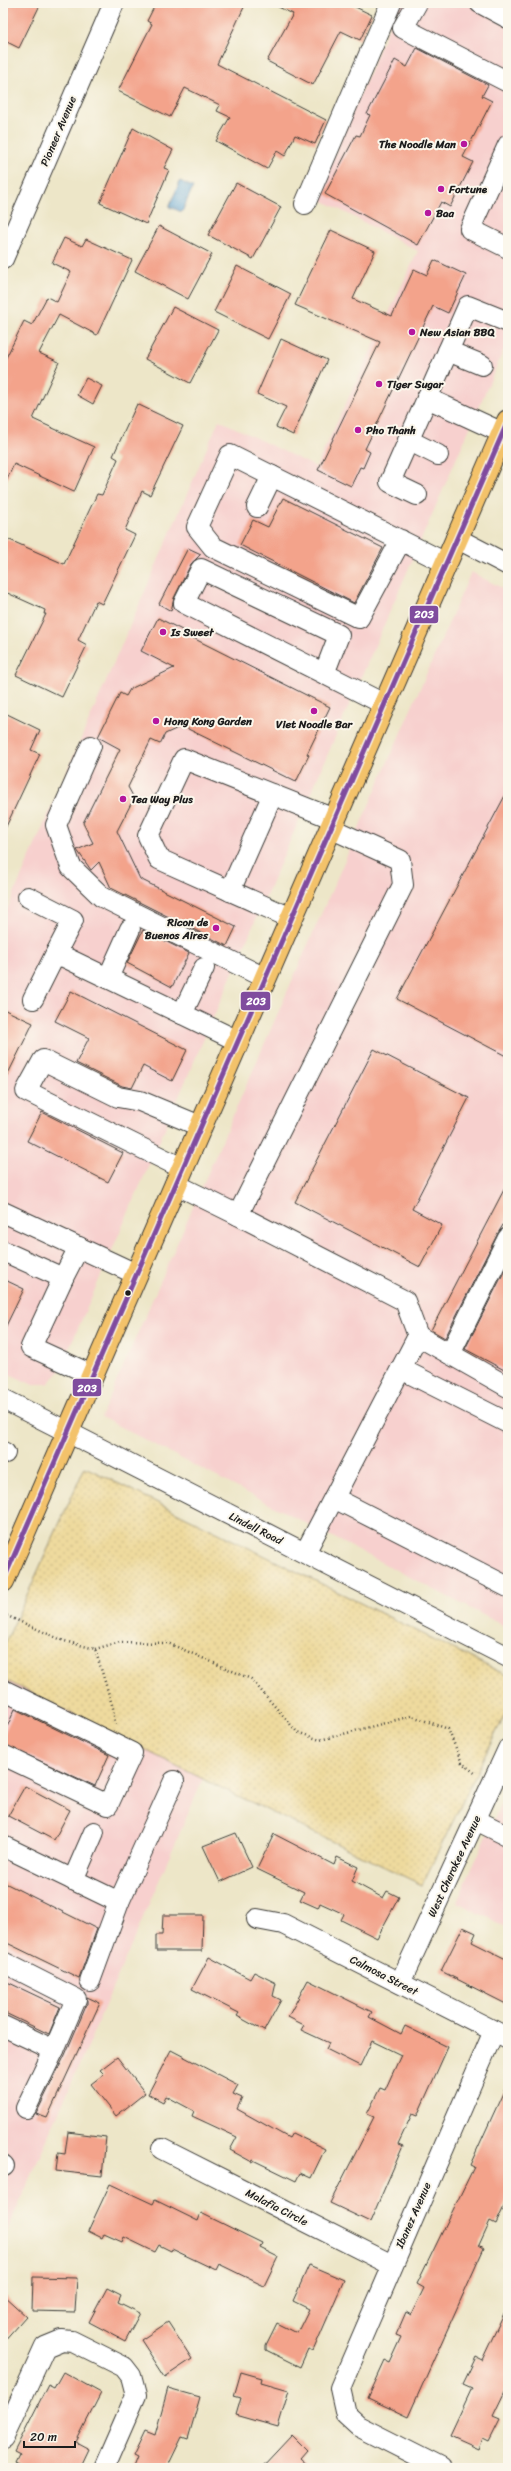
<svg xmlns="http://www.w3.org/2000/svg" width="511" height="2471" font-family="Sriracha,sans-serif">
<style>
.built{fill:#f7d0ce}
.sand{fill:url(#sand-dots);stroke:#857b5d}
.water{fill:url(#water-ripples);stroke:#3c5f77}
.building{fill:#f3a38b}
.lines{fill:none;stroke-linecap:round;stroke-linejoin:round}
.minor-casing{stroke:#3b3a36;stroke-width:22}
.major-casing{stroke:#3b3a36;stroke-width:24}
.path{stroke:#3b3a36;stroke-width:2.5;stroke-dasharray:1 3;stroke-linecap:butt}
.minor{stroke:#fff;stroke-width:20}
.major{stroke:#f3c26a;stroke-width:22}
.bus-1-casing{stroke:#fbf7ec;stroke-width:8}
.bus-1{stroke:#804c9e;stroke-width:5}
.poi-dot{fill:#b5179e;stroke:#fbf7ec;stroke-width:1.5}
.bus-dot{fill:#1c1c1c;stroke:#fbf7ec;stroke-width:1.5}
.labels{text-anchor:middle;stroke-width:4;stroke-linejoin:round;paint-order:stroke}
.street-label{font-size:11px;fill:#1c1c1c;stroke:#fbf7ec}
.poi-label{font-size:11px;font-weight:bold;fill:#1c1c1c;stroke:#fbf7ec;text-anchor:start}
.line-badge{stroke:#fbf7ec;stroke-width:1.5}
.badge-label{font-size:11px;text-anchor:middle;font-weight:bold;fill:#fff}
</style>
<defs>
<pattern id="sand-dots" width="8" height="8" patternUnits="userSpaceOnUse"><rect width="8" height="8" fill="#eeda9e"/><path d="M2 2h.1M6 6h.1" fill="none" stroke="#ccba88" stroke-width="1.8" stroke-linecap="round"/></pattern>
<pattern id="water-ripples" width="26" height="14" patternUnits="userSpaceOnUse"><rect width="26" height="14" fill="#5ca2d2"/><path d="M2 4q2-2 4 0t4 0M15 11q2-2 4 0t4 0" fill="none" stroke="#4b83aa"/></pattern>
</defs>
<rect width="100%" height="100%" fill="#fbf7ec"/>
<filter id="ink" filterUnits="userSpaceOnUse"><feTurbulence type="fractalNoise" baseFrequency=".025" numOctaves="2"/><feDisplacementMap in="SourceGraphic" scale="8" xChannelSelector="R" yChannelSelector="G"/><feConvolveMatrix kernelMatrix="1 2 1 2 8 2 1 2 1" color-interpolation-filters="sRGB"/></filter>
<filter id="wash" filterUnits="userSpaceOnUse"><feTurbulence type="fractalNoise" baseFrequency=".012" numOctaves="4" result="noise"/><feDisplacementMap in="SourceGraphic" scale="16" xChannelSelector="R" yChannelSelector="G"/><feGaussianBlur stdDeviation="0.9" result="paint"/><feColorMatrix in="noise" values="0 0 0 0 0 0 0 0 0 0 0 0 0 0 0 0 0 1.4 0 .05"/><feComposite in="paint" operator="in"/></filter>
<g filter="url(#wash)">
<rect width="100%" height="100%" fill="#ede6c8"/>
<g class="built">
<path d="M 399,3 L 508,3 L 508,340 L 59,1372 L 48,1384 L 31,1384 L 3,1371 L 3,1148 L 10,1133 L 3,1130 L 3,919 L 219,420 L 316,467 L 418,251 L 316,197 Z"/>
<path d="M 471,572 L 508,591 L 508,1628 L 101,1417 Z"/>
<path d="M 3,1678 L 203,1779 L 3,2241 Z"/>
<path d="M 508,1788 L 508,1928 L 457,1902 Z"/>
</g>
<path class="sand" d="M 85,1467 L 508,1676 L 508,1708 L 422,1885 L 203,1779 L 3,1679 L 3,1648 Z"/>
<path class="water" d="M 180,181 L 193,187 L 182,212 L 169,207 Z"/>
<g id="blocks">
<g class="building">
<path d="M 3,3 L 41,3 L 19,48 L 3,40 Z"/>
<path d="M 156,3 L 246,3 L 217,64 L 326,120 L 315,144 L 295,135 L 285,156 L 277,151 L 267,169 L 216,141 L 230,117 L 217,111 L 220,105 L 185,88 L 170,117 L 118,91 L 152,24 L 147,21 Z"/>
<path d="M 270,3 L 347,3 L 372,15 L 360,40 L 341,31 L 313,85 L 267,61 L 293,14 Z"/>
<path d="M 417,48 L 488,85 L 482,96 L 492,101 L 463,157 L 473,162 L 450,207 L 441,202 L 418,245 L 325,194 L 356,135 L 360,136 L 370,115 L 367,114 L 395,60 L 407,67 Z"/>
<path d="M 133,128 L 173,150 L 164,168 L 169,170 L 146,224 L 100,203 Z"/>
<path d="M 236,183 L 281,207 L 253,259 L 208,235 Z"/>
<path d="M 159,226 L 212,254 L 188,299 L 135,271 Z"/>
<path d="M 331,230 L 375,251 L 353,299 L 392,316 L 414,269 L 427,275 L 434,260 L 466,275 L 448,313 L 433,306 L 365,449 L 370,452 L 363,468 L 360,467 L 351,486 L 318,470 L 380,342 L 295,305 Z"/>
<path d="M 64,238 L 82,246 L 86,239 L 132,260 L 97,335 L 59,315 L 39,353 L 59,362 L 33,419 L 94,447 L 74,492 L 14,464 L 3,488 L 3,364 L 24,321 L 32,325 L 47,297 L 57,302 L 71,272 L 52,263 Z"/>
<path d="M 237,266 L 291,294 L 268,339 L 214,312 Z"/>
<path d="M 173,307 L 218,330 L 190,383 L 145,359 Z"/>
<path d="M 281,339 L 327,360 L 293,435 L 276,427 L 286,407 L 257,394 Z"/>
<path d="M 86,378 L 102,386 L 93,404 L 77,395 Z"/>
<path d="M 137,404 L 183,426 L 150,495 L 142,491 L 125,530 L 135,535 L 102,604 L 96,601 L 78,640 L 87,645 L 62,697 L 16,675 L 46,614 L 44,614 L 45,610 L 3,591 L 3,537 L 64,564 L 97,494 L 102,495 L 118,459 L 113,456 Z"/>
<path d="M 283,498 L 383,548 L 354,603 L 240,545 L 253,520 L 268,527 Z"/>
<path d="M 188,548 L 201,554 L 191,564 L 174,598 L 171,611 L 159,604 Z"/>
<path d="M 158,618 L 184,631 L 183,633 L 330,707 L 307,754 L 309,755 L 296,782 L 182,726 L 165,734 L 160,744 L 151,740 L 128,787 L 134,798 L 117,831 L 140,879 L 236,927 L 227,946 L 111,888 L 99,862 L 91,870 L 77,850 L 93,843 L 83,823 L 120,749 L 98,737 L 120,693 L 126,696 L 130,689 L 174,668 L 141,651 Z"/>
<path d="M 3,712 L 40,730 L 31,750 L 40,754 L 3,833 Z"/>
<path d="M 508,790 L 508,1057 L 397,999 Z"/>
<path d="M 143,930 L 189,953 L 172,987 L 127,963 Z"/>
<path d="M 71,991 L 187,1050 L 172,1081 L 143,1066 L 132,1088 L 122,1086 L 76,1063 L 89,1038 L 55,1021 Z"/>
<path d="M 3,1009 L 33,1023 L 3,1084 Z"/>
<path d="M 374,1049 L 469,1098 L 412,1209 L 442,1225 L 420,1267 L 295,1202 Z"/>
<path d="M 42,1112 L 123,1153 L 108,1182 L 27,1141 Z"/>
<path d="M 508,1182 L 508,1217 L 498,1233 L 445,1338 L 431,1330 Z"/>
<path d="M 508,1264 L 508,1372 L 465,1349 Z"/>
<path d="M 3,1279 L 24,1289 L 3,1332 Z"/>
<path d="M 15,1709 L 109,1755 L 95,1786 L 3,1744 L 3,1736 Z"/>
<path d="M 25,1786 L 70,1810 L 54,1840 L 8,1816 Z"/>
<path d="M 236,1833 L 252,1867 L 220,1882 L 203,1846 Z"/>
<path d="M 274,1834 L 334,1865 L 337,1857 L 358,1867 L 352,1881 L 383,1898 L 387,1891 L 399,1897 L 377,1938 L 341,1920 L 344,1914 L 320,1903 L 318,1908 L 300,1900 L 304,1892 L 257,1869 Z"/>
<path d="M 3,1882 L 97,1929 L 79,1978 L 3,1941 Z"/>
<path d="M 163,1915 L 203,1915 L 202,1951 L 156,1951 L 156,1935 L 162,1935 Z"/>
<path d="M 463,1927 L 476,1933 L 472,1942 L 508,1960 L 508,2005 L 441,1971 Z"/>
<path d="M 209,1957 L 250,1979 L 254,1972 L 276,1983 L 273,1996 L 281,2000 L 264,2031 L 237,2016 L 239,2013 L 192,1989 Z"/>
<path d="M 3,1980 L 60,2007 L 49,2034 L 3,2012 Z"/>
<path d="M 308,1980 L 372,2012 L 369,2017 L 401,2034 L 405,2026 L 448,2047 L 417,2116 L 412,2114 L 398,2144 L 403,2146 L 370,2222 L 330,2203 L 374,2117 L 367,2114 L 380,2088 L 385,2090 L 401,2055 L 372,2041 L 360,2066 L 326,2049 L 329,2043 L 301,2030 L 304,2025 L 288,2017 Z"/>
<path d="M 87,1997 L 100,2003 L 47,2118 L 36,2114 L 65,2055 L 87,2004 Z"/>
<path d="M 171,2050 L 238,2085 L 233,2094 L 242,2098 L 237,2109 L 289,2138 L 292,2133 L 325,2149 L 311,2178 L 300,2173 L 296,2181 L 253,2160 L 252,2162 L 230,2150 L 237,2137 L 192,2116 L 194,2111 L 166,2096 L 163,2102 L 148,2094 Z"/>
<path d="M 117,2057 L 145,2093 L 116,2116 L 91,2084 L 104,2074 L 100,2070 Z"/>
<path d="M 508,2082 L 508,2198 L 496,2224 L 490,2221 L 479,2245 L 484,2248 L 408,2417 L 368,2398 L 385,2361 L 389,2363 L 401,2337 L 396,2335 L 406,2312 L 411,2315 L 424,2288 L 417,2284 L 474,2167 L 470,2165 Z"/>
<path d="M 68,2132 L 106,2137 L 102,2176 L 56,2171 L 58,2153 L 65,2154 Z"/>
<path d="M 110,2184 L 153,2204 L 155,2200 L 198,2221 L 201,2213 L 262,2243 L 260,2248 L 278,2257 L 264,2286 L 219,2264 L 216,2270 L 172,2249 L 171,2251 L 159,2245 L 155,2252 L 124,2237 L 122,2242 L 104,2234 L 102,2238 L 88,2231 Z"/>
<path d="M 309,2265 L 344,2280 L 313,2351 L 308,2349 L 300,2367 L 266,2350 L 266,2345 L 277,2323 L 297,2333 L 309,2309 L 293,2301 Z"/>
<path d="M 33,2277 L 77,2278 L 75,2312 L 32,2311 Z"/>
<path d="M 107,2288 L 121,2295 L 118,2302 L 140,2313 L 125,2341 L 89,2322 Z"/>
<path d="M 3,2295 L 26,2316 L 3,2342 Z"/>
<path d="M 508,2305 L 508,2385 L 493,2416 L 500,2419 L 489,2441 L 483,2438 L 479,2448 L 450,2435 L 472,2388 L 463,2384 L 476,2357 L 482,2360 Z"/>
<path d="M 168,2322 L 192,2359 L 165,2377 L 141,2340 Z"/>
<path d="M 63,2372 L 101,2393 L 76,2442 L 89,2449 L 80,2468 L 26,2468 L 16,2463 L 20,2455 L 14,2452 L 48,2385 L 54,2388 Z"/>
<path d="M 241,2372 L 262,2378 L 261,2382 L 289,2390 L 278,2427 L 236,2415 L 241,2398 L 234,2396 Z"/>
<path d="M 168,2388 L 200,2397 L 188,2439 L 182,2437 L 167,2468 L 133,2468 L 137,2458 L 133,2456 L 145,2431 L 155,2435 Z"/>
<path d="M 292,2435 L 307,2450 L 300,2458 L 311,2468 L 261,2468 Z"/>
</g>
</g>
</g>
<g filter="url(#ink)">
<use href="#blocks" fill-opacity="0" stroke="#3b3a36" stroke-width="1"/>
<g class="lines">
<g class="minor-casing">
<g id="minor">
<path d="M 417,3 L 403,28 L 508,82"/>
<path d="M 480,3 L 508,18"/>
<path d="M 508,145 L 470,229 L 508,248"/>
<path d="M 305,204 L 391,3"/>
<path d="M 3,259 L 114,3"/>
<path d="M 448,351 L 482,365"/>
<path d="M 427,398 L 503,433"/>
<path d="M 408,440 L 438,455"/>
<path d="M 417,495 L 390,482 L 468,306 L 508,322"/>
<path d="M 257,507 L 272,476"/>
<path d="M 456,538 L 508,565"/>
<path d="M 401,540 L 359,618 L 213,547 L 197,527 L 230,455 L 446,563"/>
<path d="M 324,674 L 339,635 L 201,569 L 184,603 L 384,704"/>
<path d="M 91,746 L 56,825 L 71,867 L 102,897 L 265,978"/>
<path d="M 230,891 L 273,794"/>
<path d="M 28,897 L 73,920 L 56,953"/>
<path d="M 291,918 L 159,859 L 148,836 L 184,759 L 334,819"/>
<path d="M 108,978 L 130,929"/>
<path d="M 33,999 L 56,953 L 238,1041"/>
<path d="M 182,1014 L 204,968"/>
<path d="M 182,1168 L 26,1091 L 43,1060 L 118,1097 L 140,1101 L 200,1126"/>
<path d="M 175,1184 L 238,1215 L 403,885 L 400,860 L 330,828"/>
<path d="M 3,1212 L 136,1274"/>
<path d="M 238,1215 L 405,1301 L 418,1336 L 305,1553"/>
<path d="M 3,1251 L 63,1278 L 31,1347 L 92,1375"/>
<path d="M 63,1278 L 79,1247"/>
<path d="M 418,1336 L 508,1387"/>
<path d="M 450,1354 L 508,1238"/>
<path d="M 401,1369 L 508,1423"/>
<path d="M 3,1399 L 508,1657"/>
<path d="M 3,1452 L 5,1453"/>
<path d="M 334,1498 L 508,1587"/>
<path d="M 3,1690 L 132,1753 L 108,1805 L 3,1755"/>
<path d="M 476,1820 L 508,1836"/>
<path d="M 3,1846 L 119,1902 L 174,1781"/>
<path d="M 73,1880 L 94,1832"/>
<path d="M 257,1919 L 283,1924 L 508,2038"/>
<path d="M 3,1962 L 76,1999 L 54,2050"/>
<path d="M 90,1981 L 119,1902"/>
<path d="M 400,1983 L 508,1749"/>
<path d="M 3,2026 L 54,2050 L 26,2108"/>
<path d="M 162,2149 L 392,2265"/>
<path d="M 3,2165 L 4,2166"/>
<path d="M 3,2438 L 45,2347 L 62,2340 L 72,2341 L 124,2367 L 131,2376 L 136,2395 L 104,2468"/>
<path d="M 441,2468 L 358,2426 L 346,2415 L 340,2388 L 494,2031"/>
</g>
</g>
<g class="major-casing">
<path id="major" d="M 3,1581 L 508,421"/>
</g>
<g class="path">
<path d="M 3,1614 L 64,1641 L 95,1649 L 113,1708 L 115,1724"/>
<path d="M 95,1649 L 120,1642 L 168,1643 L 251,1679 L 297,1732 L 320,1740 L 412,1716 L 448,1729 L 462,1763 L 476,1774"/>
</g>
<use href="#minor" class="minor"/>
<use href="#major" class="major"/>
<g class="bus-1-casing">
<path id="bus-1" d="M 3,1581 L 508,421"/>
</g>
<use href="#bus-1" class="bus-1"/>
</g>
</g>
<g class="poi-dot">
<circle cx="464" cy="144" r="4"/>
<circle cx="441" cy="189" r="4"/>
<circle cx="428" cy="213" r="4"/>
<circle cx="412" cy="332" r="4"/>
<circle cx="379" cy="384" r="4"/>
<circle cx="358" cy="430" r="4"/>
<circle cx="163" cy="632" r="4"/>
<circle cx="314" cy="711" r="4"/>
<circle cx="156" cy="721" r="4"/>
<circle cx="123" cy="799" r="4"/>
<circle cx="216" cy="928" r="4"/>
</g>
<circle class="bus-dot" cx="128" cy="1293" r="3.5"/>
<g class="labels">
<g class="street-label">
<text transform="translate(58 131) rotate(-67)" y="4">Pioneer Avenue</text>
<text transform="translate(256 1528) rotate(27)" y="4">Lindell Road</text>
<text transform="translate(454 1866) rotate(-65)" y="4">West Cherokee Avenue</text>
<text transform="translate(384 1975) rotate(27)" y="4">Calmosa Street</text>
<text transform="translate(277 2207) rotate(27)" y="4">Malafia Circle</text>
<text transform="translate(413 2215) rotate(-66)" y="4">Ibanez Avenue</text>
</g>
<g class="poi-label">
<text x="456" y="148" text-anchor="end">The Noodle Man</text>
<text x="449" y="193">Fortune</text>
<text x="436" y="217">Baa</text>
<text x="420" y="336">New Asian BBQ</text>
<text x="387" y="388">Tiger Sugar</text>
<text x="366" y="434">Pho Thanh</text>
<text x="171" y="636">Is Sweet</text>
<text x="164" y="725">Hong Kong Garden</text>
<text x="314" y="728" text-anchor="middle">Viet Noodle Bar</text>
<text x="131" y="803">Tea Way Plus</text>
<text x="208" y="926" text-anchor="end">Ricon de<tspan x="208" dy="13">Buenos Aires</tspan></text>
</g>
</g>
<g class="line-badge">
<rect x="409" y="605" width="30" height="19" rx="4" fill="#804c9e"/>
<rect x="240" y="991" width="31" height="20" rx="4" fill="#804c9e"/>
<rect x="72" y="1378" width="30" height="19" rx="4" fill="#804c9e"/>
</g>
<g class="badge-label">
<text x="424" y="618">203</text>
<text x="256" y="1005">203</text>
<text x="87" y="1392">203</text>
</g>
<rect width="511" height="2471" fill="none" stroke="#fbf7ec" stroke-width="16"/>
<path d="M24 2441v6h51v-6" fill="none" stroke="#1c1c1c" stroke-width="2"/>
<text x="30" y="2441" font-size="12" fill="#1c1c1c" stroke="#fbf7ec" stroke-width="3" paint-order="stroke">20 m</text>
</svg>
